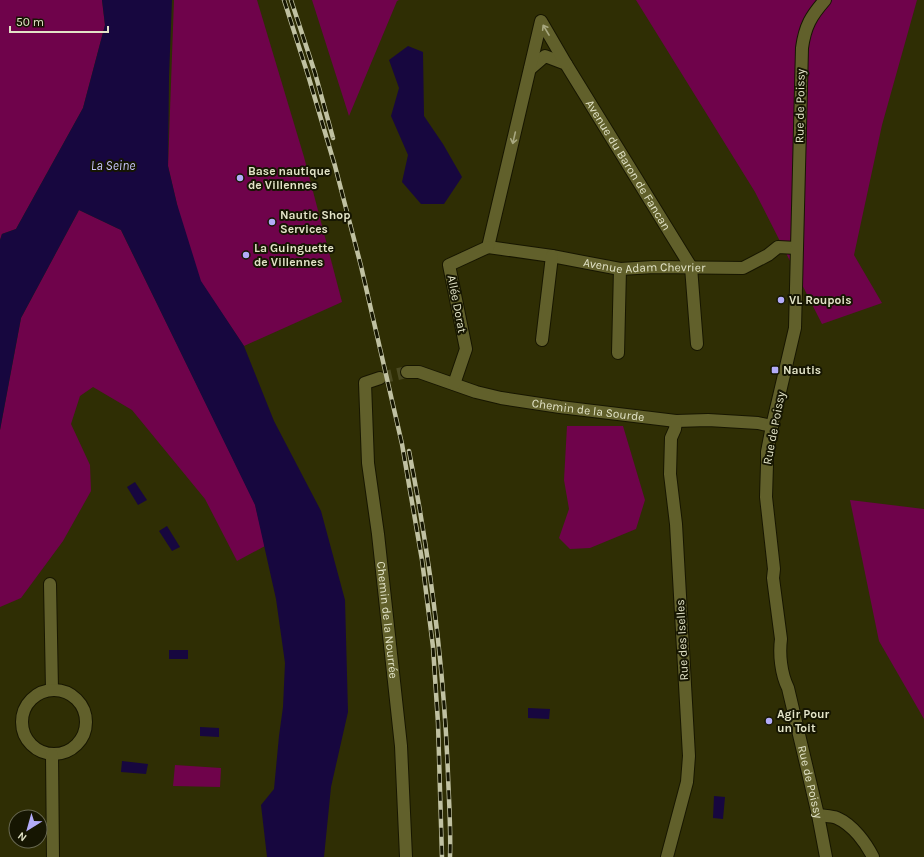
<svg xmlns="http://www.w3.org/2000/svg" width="924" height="857" font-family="Karla,sans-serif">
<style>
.green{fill:#6f034b}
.water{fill:#17073f}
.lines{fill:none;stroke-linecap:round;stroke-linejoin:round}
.street-tunnel{stroke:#4a4921;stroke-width:12;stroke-dasharray:12 6;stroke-linecap:butt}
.street-casing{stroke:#171600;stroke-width:14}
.secondary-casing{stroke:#171600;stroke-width:14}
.street{stroke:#61602b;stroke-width:12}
.secondary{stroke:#61602b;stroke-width:12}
.rail-casing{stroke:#c0c1a2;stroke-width:4.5}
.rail{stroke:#161602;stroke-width:3;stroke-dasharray:9;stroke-linecap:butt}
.oneway{stroke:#a8a881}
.poi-dot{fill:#b3acf9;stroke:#161602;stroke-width:1.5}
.labels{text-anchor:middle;stroke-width:4;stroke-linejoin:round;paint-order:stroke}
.street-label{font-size:12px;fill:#e2e3c7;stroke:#161602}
.poi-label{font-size:12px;font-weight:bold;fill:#e2e3c7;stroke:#161602;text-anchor:start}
.water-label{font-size:13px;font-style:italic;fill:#c8c5fc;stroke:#161602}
</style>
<rect width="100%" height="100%" fill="#2f2e04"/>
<g class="green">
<path d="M 0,0 L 102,0 L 105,25 L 83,108 L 16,229 L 2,234 L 0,240 Z"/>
<path d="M 174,0 L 257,0 L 304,157 L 342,302 L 244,346 L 192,269 L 168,166 Z"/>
<path d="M 312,0 L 399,0 L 397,1 L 349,116 Z"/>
<path d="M 636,0 L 917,0 L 882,125 L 854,255 L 882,303 L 822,324 L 755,192 Z"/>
<path d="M 79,210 L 121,230 L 255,504 L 265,546 L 237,561 L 205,499 L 132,410 L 93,387 L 80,396 L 71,424 L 90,465 L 91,491 L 63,541 L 21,598 L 0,607 L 0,430 L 21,318 Z"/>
<path d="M 567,426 L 623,426 L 645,500 L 636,529 L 590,548 L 570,549 L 559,538 L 569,509 L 564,480 Z"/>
<path d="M 850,500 L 924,509 L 924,719 L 879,641 Z"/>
<path d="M 175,765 L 221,768 L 220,787 L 173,786 Z"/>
</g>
<g class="water">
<path d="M 102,0 L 172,0 L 169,76 L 168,166 L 177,204 L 201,281 L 244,346 L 274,421 L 321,511 L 345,600 L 348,712 L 331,787 L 324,857 L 267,857 L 261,805 L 274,789 L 279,736 L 283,707 L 285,663 L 276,599 L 255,505 L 121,230 L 79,210 L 21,318 L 0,430 L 0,240 L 2,234 L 16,229 L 83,108 L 105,25 Z"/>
<path d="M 408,46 L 423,52 L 424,116 L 443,144 L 462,177 L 444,204 L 421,204 L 402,182 L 408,155 L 391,116 L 399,88 L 389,60 Z"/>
<path d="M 135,482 L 147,500 L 138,505 L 127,487 Z"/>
<path d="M 167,526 L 180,547 L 172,551 L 159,531 Z"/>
<rect x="169" y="650" width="19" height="9"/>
<path d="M 528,708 L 550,709 L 549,719 L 528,718 Z"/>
<path d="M 200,727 L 219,728 L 219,737 L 200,736 Z"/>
<path d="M 122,761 L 148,764 L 146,774 L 121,772 Z"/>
<path d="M 714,796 L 725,797 L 723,819 L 713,818 Z"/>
</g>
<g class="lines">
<path class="street-tunnel" d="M 380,378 L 407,372"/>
<g class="street-casing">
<g id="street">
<path id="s1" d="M 530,69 L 545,56 L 566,64 L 691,267 L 697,344"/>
<path id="s2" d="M 488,247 L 552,256 L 620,269 L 654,267 L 743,268 L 768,255 L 778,247 L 797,248"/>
<path d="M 488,247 L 541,21 L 566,64"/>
<path d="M 542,340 L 552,256"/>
<path d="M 618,353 L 620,269"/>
<path id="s3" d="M 407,372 L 419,372 L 476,392 L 501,398 L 560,407 L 676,421 L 708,420 L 758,423 L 772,426"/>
<path id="s4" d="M 380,378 L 365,383 L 368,463 L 378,534 L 401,746 L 406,857"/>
<path d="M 454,384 L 466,349 L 449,265 L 488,247"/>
<path d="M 50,584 L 52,690"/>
<circle cx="54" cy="722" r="32"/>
<path d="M 52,755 L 53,857"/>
<path d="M 818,815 C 824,816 832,816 837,818 C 853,825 866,843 873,857"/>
<path d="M 667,857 L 687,782 L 689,756 L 676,524 L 670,474 L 671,438 L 675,429 L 676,421"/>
</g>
</g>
<g class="secondary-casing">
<g id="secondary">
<path id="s5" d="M 825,0 C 811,16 805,26 802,48 L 795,328 L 772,426 L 767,452 L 767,464 L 766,497 L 774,569 L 773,578 L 781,639 C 779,654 781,674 788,688 L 818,815 L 826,857"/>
</g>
</g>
<use href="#street" class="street"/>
<use href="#secondary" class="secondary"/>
<g class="rail-casing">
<g id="rail">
<path d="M 284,0 L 308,75 L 335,166 L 361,266 L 402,444 L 422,560 L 433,647 L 438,723 L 442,857"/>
<path d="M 291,0 L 315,73 L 333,138"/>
<path d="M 409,451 C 430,558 444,666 448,775 C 449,802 451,830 450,857"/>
</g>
</g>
<use href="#rail" class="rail"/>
</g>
<defs><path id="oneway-shaft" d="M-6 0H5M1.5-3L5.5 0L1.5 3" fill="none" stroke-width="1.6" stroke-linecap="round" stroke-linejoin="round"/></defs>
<g class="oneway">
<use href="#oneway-shaft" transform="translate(546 30) rotate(-121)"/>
<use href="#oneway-shaft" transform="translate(514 138) rotate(103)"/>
</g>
<g class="poi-dot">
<circle cx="240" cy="178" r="4"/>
<circle cx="272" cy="222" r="4"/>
<circle cx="246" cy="255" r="4"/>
<circle cx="781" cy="300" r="4"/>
<rect x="771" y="366" width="8" height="8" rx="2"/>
<circle cx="769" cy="721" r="4"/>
</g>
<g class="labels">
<g class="street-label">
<text transform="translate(800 106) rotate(-89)" y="4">Rue de Poissy</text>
<text dy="4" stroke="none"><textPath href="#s1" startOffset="161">Avenue du Baron de Fancan</textPath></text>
<text dy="4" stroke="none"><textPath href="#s2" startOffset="158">Avenue Adam Chevrier</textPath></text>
<text transform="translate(457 304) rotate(79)" y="4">Allée Dorat</text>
<text dy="4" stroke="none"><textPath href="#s3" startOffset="186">Chemin de la Sourde</textPath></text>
<text transform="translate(774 428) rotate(-79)" y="4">Rue de Poissy</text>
<text dy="4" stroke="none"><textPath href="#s4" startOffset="254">Chemin de la Nourrée</textPath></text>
<text transform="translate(682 640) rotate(-93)" y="4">Rue des Iselles</text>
<text dy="4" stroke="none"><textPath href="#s5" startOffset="796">Rue de Poissy</textPath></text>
</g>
<g class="poi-label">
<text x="248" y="175">Base nautique<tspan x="248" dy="14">de Villennes</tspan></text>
<text x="280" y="219">Nautic Shop<tspan x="280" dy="14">Services</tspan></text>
<text x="254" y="252">La Guinguette<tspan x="254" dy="14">de Villennes</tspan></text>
<text x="789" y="304">VL Roupois</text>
<text x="783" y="374">Nautis</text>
<text x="777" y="718">Agir Pour<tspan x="777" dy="14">un Toit</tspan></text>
</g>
<g class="water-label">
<text x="113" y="170">La Seine</text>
</g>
</g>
<g transform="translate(28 829) rotate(217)"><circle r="19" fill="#161602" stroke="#686851"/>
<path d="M0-3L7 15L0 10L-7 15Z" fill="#b3acf9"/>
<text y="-6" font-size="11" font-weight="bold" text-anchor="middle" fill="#e2e3c7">N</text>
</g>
<path d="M10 26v6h98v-6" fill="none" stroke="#e2e3c7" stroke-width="2"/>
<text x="16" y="26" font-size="12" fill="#e2e3c7" stroke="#161602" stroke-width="3" paint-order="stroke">50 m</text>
</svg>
